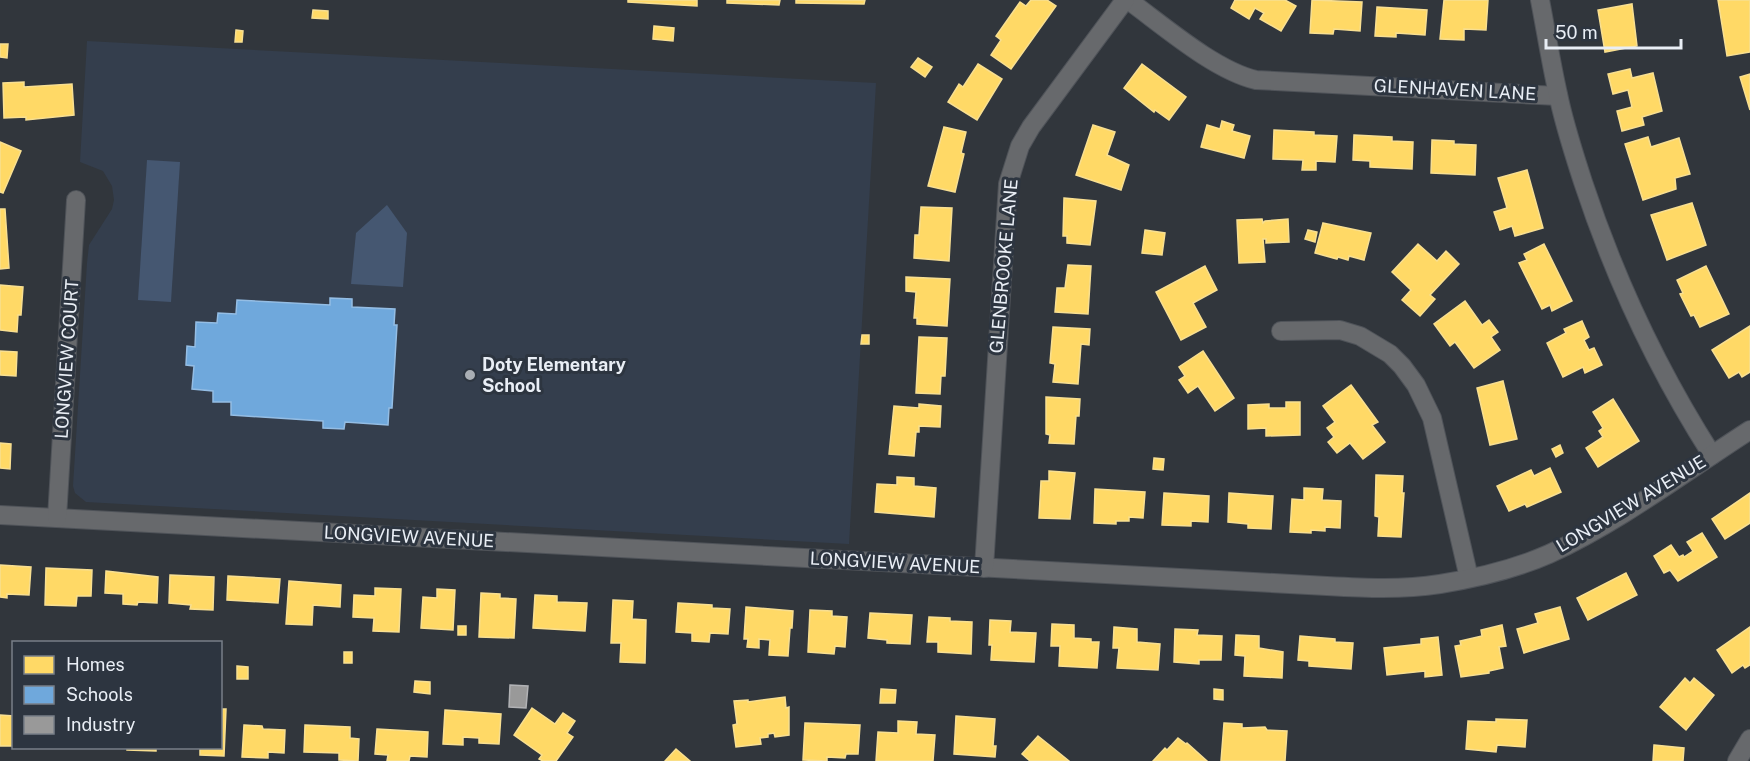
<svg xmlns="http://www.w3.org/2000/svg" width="1750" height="761" font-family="'Public Sans',sans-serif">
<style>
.built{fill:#343e4d}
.green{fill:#455771}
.homes{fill:#ffd966;stroke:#f8df91;stroke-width:1.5}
.schools{fill:#6fa8dc;stroke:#94bde4;stroke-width:1.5}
.industry{fill:#999;stroke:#b1b2b5;stroke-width:1.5}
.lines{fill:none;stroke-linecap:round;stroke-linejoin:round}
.minor-casing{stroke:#4f5359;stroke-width:20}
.minor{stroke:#67696c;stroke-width:18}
.poi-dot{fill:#a9aeb4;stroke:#2d3540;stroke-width:2}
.labels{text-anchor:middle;stroke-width:6;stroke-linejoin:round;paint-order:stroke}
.street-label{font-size:18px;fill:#e9eef5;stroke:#2d3540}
.poi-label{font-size:18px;font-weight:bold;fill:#e9eef5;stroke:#2d3540;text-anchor:start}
</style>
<rect width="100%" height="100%" fill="#31363c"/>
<path class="built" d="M 87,41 L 876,83 L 849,544 L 86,502 L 75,493 L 73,486 L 87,263 L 89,245 L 112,209 L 114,200 L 112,186 L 103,171 L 80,162 Z"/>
<g class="green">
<path d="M 147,160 L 180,162 L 171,302 L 138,300 Z"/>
<path d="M 387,205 L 407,233 L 403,287 L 351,284 L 356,233 Z"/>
</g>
<g class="homes">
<path d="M 628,0 L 697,0 L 697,6 L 628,2 Z"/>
<path d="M 727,0 L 780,0 L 779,5 L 727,3 Z"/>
<path d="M 796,0 L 865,0 L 864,4 L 796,3 Z"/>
<path d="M 1031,0 L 1047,0 L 1056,6 L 1011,69 L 991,55 L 1001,40 L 996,36 L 1020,2 L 1026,6 Z"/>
<path d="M 1235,0 L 1285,0 L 1296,6 L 1281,31 L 1260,19 L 1264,13 L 1255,8 L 1249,19 L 1231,8 Z"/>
<path d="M 1312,0 L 1362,2 L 1360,31 L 1334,29 L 1333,34 L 1310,33 Z"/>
<path d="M 1444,0 L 1488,0 L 1486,30 L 1464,29 L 1464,40 L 1440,39 Z"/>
<path d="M 1718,0 L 1750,0 L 1750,52 L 1727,56 Z"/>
<path d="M 1632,4 L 1637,46 L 1605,52 L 1598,10 Z"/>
<path d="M 1377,7 L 1427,10 L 1425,35 L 1396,33 L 1396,37 L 1375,36 Z"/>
<path d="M 313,10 L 328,11 L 328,19 L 312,18 Z"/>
<path d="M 654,26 L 674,28 L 673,41 L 653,39 Z"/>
<path d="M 236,30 L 243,31 L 242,42 L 235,42 Z"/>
<path d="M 0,44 L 8,44 L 7,58 L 0,57 Z"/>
<path d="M 918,58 L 932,67 L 925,77 L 911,67 Z"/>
<path d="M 978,64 L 1002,79 L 977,120 L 948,102 L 959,84 L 963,87 Z"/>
<path d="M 1142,64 L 1186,97 L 1169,120 L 1155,110 L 1154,112 L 1124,88 Z"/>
<path d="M 1630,69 L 1632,78 L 1653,73 L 1662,111 L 1642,117 L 1644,125 L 1622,131 L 1617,111 L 1632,107 L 1628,90 L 1613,94 L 1608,74 Z"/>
<path d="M 1750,74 L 1750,110 L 1740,77 Z"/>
<path d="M 24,82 L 24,87 L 72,84 L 74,115 L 26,120 L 26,117 L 4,118 L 3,83 Z"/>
<path d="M 1222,121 L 1234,125 L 1232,131 L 1250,136 L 1244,158 L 1201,147 L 1207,125 L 1220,129 Z"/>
<path d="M 1093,125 L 1115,132 L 1107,155 L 1129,165 L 1121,190 L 1076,175 Z"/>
<path d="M 944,127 L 966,132 L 961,153 L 964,154 L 955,192 L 928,186 Z"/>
<path d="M 1274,130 L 1314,132 L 1314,135 L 1337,136 L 1335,162 L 1316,161 L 1316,170 L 1302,170 L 1303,160 L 1273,159 Z"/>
<path d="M 1354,135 L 1392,137 L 1392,141 L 1413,142 L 1412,169 L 1370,167 L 1370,161 L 1353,160 Z"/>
<path d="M 1648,137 L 1651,147 L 1679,138 L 1690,174 L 1675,178 L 1676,189 L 1643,200 L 1625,144 Z"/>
<path d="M 1432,140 L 1454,141 L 1454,144 L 1476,145 L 1475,175 L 1431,173 Z"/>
<path d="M 0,142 L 21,151 L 3,193 L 0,192 Z"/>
<path d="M 1527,170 L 1543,228 L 1515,236 L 1512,226 L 1500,230 L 1494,212 L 1507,208 L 1498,178 Z"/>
<path d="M 1064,198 L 1096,201 L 1090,245 L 1067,243 L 1067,236 L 1063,236 Z"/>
<path d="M 1692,203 L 1706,245 L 1667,260 L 1651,215 Z"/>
<path d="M 921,207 L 952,208 L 949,261 L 914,258 L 915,235 L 919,235 Z"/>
<path d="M 0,209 L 5,209 L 9,268 L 0,269 Z"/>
<path d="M 1262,219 L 1263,223 L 1265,221 L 1288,219 L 1289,242 L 1266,243 L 1266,239 L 1263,239 L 1265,262 L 1239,263 L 1237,220 Z"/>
<path d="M 1323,223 L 1371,233 L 1364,260 L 1349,256 L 1348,260 L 1338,257 L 1337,259 L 1315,253 Z"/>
<path d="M 1145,230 L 1165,233 L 1162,255 L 1142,253 Z"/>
<path d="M 1308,230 L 1317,232 L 1315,242 L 1305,239 Z"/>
<path d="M 1418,244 L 1437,261 L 1446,251 L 1459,264 L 1430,295 L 1435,299 L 1420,316 L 1402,300 L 1411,290 L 1392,272 Z"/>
<path d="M 1544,244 L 1572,301 L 1552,311 L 1550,305 L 1542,309 L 1519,263 L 1527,260 L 1524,254 Z"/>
<path d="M 1068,265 L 1091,266 L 1088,314 L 1055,312 L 1057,288 L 1065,288 Z"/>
<path d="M 1205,266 L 1217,290 L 1193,303 L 1206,327 L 1181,340 L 1156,292 Z"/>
<path d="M 1706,266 L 1729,314 L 1700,327 L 1694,315 L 1691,316 L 1680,294 L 1683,293 L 1677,280 Z"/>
<path d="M 906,277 L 950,279 L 947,326 L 917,324 L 917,318 L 914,318 L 916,292 L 906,291 Z"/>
<path d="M 0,285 L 23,287 L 21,315 L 18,315 L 17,332 L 0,330 Z"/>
<path d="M 1465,301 L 1482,325 L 1489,320 L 1498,332 L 1491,337 L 1500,350 L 1474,368 L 1455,342 L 1450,346 L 1434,324 Z"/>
<path d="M 1582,321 L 1589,337 L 1584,340 L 1589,350 L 1594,348 L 1602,365 L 1585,373 L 1583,367 L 1563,377 L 1547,343 L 1566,333 L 1564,329 Z"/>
<path d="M 1750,326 L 1750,372 L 1742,377 L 1739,372 L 1729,378 L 1712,350 Z"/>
<path d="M 1053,327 L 1090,329 L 1089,345 L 1081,344 L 1078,384 L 1053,382 L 1055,364 L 1050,363 Z"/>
<path d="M 862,335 L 869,335 L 869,344 L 861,344 Z"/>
<path d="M 919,337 L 947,338 L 945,376 L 941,376 L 940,394 L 916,393 Z"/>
<path d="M 0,351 L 17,352 L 16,376 L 0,375 Z"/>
<path d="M 1203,351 L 1234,398 L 1215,411 L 1198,386 L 1188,393 L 1179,380 L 1185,376 L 1179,367 Z"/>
<path d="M 1503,381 L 1517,439 L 1490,445 L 1477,388 Z"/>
<path d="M 1351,385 L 1378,422 L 1372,425 L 1385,442 L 1363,459 L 1350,443 L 1337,453 L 1328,442 L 1334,437 L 1327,428 L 1335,422 L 1323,406 Z"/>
<path d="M 1046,397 L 1080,399 L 1079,416 L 1076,416 L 1074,444 L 1049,443 L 1050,435 L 1046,434 Z"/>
<path d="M 1613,399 L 1639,441 L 1598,467 L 1586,448 L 1603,437 L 1599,431 L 1603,428 L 1593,412 Z"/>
<path d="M 1286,402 L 1300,402 L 1300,435 L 1266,436 L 1266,428 L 1248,429 L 1248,405 L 1269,404 L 1269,408 L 1286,408 Z"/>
<path d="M 919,404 L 941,406 L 940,427 L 919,426 L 919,432 L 916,432 L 914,456 L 889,454 L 894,406 L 919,408 Z"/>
<path d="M 0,443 L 11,444 L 10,469 L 0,468 Z"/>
<path d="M 1560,445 L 1563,453 L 1556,457 L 1552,449 Z"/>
<path d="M 1154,458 L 1164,459 L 1163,470 L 1153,469 Z"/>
<path d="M 1550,468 L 1561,492 L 1527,507 L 1525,504 L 1509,511 L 1497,486 L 1531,470 L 1534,476 Z"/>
<path d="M 1049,471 L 1075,473 L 1070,519 L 1039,518 L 1041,481 L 1049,481 Z"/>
<path d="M 1376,475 L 1403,476 L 1402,493 L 1404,493 L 1401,537 L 1378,536 L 1379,517 L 1375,516 Z"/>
<path d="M 897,477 L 914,478 L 914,486 L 936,488 L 934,517 L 875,512 L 877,484 L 897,485 Z"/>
<path d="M 1304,488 L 1323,489 L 1322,500 L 1341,501 L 1340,528 L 1325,527 L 1325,531 L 1311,530 L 1311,533 L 1290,532 L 1292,499 L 1304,500 Z"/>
<path d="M 1095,489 L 1145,492 L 1143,518 L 1129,517 L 1129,521 L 1116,521 L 1116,524 L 1094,523 Z"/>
<path d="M 1164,493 L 1209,496 L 1208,522 L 1191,521 L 1191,526 L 1162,525 Z"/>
<path d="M 1229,493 L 1273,496 L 1271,529 L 1248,528 L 1248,524 L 1228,522 Z"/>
<path d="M 1750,493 L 1750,523 L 1725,539 L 1712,519 Z"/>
<path d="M 1702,533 L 1717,557 L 1678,581 L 1670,570 L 1664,573 L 1654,556 L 1671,545 L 1679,557 L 1683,555 L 1684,557 L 1693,551 L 1687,542 Z"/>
<path d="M 0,565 L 31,567 L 29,595 L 7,594 L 7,598 L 0,597 Z"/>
<path d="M 46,568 L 92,570 L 91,596 L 77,596 L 76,606 L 45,605 Z"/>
<path d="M 106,571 L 158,577 L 157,603 L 138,602 L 137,605 L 123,604 L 123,594 L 105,593 Z"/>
<path d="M 1626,573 L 1637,595 L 1588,620 L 1577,598 Z"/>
<path d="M 170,575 L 214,577 L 213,610 L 190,609 L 191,605 L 169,603 Z"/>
<path d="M 228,576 L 280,579 L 278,603 L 227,600 Z"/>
<path d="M 289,581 L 341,585 L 340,607 L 313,605 L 312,625 L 286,624 Z"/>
<path d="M 375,588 L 401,589 L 399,632 L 373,631 L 374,618 L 353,617 L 354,595 L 375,596 Z"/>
<path d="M 437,589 L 455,590 L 453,630 L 421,628 L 423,597 L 437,598 Z"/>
<path d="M 481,593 L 500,594 L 500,598 L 516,599 L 514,638 L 479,637 Z"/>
<path d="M 535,595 L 557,596 L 557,602 L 587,603 L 585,631 L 533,628 Z"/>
<path d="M 613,600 L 633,601 L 632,619 L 646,620 L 645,663 L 620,662 L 621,643 L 611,643 Z"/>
<path d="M 678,603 L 712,605 L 712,608 L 730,609 L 728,634 L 710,633 L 709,642 L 692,641 L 692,633 L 676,632 Z"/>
<path d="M 746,607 L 793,611 L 792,628 L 790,628 L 788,656 L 769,655 L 770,640 L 759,639 L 759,648 L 747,647 L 748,639 L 744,639 Z"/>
<path d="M 1560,607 L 1569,639 L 1524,653 L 1517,629 L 1538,623 L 1535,614 Z"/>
<path d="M 810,610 L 832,611 L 832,616 L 847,617 L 845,647 L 835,646 L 834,654 L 808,652 Z"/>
<path d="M 870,613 L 912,615 L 910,644 L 887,643 L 887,640 L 868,638 Z"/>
<path d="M 929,617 L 950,618 L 950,621 L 972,622 L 971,654 L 938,652 L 938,642 L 927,642 Z"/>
<path d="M 990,620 L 1011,621 L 1010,632 L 1036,633 L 1034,662 L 991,660 L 992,645 L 989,645 Z"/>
<path d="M 1052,624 L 1074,625 L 1074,638 L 1091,639 L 1091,642 L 1099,642 L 1097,668 L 1059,666 L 1060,646 L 1051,646 Z"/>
<path d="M 1502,625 L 1506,646 L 1499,647 L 1503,668 L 1489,671 L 1489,673 L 1461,677 L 1455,646 L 1461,645 L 1460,641 L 1482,636 L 1481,630 Z"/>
<rect x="458" y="626" width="8" height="9"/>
<path d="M 1114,627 L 1137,629 L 1137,642 L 1160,644 L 1158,670 L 1117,668 L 1119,648 L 1113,648 Z"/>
<path d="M 1750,627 L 1750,665 L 1745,668 L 1743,665 L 1732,673 L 1717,650 Z"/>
<path d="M 1175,629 L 1198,630 L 1197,635 L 1222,636 L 1221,660 L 1199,660 L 1199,664 L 1174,662 Z"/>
<path d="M 1236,635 L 1259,636 L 1259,648 L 1283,652 L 1282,678 L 1244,676 L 1245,656 L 1235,655 Z"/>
<path d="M 1300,636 L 1335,639 L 1335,642 L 1353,643 L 1351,669 L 1309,666 L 1309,661 L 1298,660 Z"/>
<path d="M 1438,637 L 1442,675 L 1425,677 L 1425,671 L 1387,675 L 1384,648 L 1421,644 L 1421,639 Z"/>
<rect x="344" y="652" width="8" height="11"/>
<path d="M 237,666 L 248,667 L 248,679 L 237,679 Z"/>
<path d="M 1685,678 L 1690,683 L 1694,678 L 1714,695 L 1686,730 L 1660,707 Z"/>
<path d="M 415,681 L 430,682 L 430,694 L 414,692 Z"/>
<path d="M 881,689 L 896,690 L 895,703 L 880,703 Z"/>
<path d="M 1214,689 L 1223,690 L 1223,700 L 1214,699 Z"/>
<path d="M 785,697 L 786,708 L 789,707 L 789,735 L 775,737 L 774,733 L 768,734 L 768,737 L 760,738 L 761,744 L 736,747 L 733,725 L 737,724 L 734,701 L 748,700 L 748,702 Z"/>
<path d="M 532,708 L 555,724 L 563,713 L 575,721 L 567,733 L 573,737 L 556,761 L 543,761 L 539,759 L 542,755 L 514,735 Z"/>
<path d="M 220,709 L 226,709 L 224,756 L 200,755 L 200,748 L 220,748 Z"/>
<path d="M 445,710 L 501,714 L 499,744 L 479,743 L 479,738 L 463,737 L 463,745 L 443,744 Z"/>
<path d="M 0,715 L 14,716 L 14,746 L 0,746 Z"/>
<path d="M 956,716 L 995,719 L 993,746 L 996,746 L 995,757 L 954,754 Z"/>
<path d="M 1496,719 L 1527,720 L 1525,747 L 1497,745 L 1496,752 L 1466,749 L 1468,721 L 1496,722 Z"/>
<path d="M 898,721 L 917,722 L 916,734 L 935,735 L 933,761 L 876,761 L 878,732 L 898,733 Z"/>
<path d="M 805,723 L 860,725 L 858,754 L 846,754 L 845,758 L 827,757 L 827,761 L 803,760 Z"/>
<path d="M 1224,723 L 1242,724 L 1242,728 L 1265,727 L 1267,730 L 1287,731 L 1285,761 L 1221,761 Z"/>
<path d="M 244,725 L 262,726 L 263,729 L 285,730 L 284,753 L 268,752 L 268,758 L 242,757 Z"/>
<path d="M 305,725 L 350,727 L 350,738 L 359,739 L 358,761 L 339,760 L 339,753 L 304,752 Z"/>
<path d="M 377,729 L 428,732 L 427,757 L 410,756 L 409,761 L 387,761 L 388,755 L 375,754 Z"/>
<path d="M 1038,736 L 1053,748 L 1069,761 L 1030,761 L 1022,754 Z"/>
<path d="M 1178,738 L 1186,744 L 1187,743 L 1207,761 L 1153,761 L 1165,748 L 1167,750 Z"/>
<path d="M 1654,745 L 1684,748 L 1683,761 L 1653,761 Z"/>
<path d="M 127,748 L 156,748 L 156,751 L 127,750 Z"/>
<path d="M 676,749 L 690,761 L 665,761 Z"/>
</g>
<path class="schools" d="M 330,298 L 352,299 L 352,307 L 395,309 L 394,325 L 397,325 L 392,408 L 389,408 L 388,425 L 345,422 L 344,429 L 323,428 L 323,421 L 231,415 L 231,402 L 213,402 L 213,391 L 192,389 L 194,366 L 186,365 L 187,346 L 195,347 L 196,322 L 217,323 L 218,313 L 236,314 L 237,300 L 330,305 Z"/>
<path class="industry" d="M 510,685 L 528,686 L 526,708 L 509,707 Z"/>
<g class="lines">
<g class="minor-casing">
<g id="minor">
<path d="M 1128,0 C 1164,26 1214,70 1256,80 L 1558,96"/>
<path d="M 1540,0 C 1546,31 1551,63 1558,94 C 1564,124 1574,154 1583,182 C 1615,279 1657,369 1712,455"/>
<path d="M 1281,331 L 1340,330 L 1360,336 L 1390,354 L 1402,366 L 1416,385 L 1432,418 L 1469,578"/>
<path d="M 0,515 L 1218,580 C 1254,582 1290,584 1327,586 C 1364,588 1402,590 1440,584 C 1477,578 1515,569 1549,554 C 1618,523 1686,471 1750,430"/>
<path d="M 57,518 L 76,200"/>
<path d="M 984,568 L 1008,184 L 1020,146 L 1031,127 L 1125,0"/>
<path d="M 1737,761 L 1750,739"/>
</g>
</g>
<use href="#minor" class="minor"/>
</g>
<circle class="poi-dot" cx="470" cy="375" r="6"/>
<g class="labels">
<g class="street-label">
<text transform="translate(1455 90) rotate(3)" y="6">GLENHAVEN LANE</text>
<text transform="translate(1004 266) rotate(-85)" y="6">GLENBROOKE LANE</text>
<text transform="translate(67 359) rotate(-86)" y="6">LONGVIEW COURT</text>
<text transform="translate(1631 504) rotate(-31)" y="6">LONGVIEW AVENUE</text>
<text transform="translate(409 537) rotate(3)" y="6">LONGVIEW AVENUE</text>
<text transform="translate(895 563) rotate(3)" y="6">LONGVIEW AVENUE</text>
</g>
<g class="poi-label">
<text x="482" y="371">Doty Elementary<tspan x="482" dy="21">School</tspan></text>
</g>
</g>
<rect x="12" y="641" width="210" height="108" fill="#2d3540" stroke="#787f88" stroke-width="1.5"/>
<rect x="24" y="656" width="30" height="18" fill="#ffd966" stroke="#787f88" stroke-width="1.5"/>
<text x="66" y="671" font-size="18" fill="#e9eef5">Homes</text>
<rect x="24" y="686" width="30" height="18" fill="#6fa8dc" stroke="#787f88" stroke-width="1.5"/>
<text x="66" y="701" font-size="18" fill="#e9eef5">Schools</text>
<rect x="24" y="716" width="30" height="18" fill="#999999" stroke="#787f88" stroke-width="1.5"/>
<text x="66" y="731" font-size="18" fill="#e9eef5">Industry</text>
<path d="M1546 39v9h135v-9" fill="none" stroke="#e9eef5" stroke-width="3"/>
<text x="1555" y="39" font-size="18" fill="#e9eef5" stroke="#2d3540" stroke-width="4.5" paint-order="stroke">50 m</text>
</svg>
